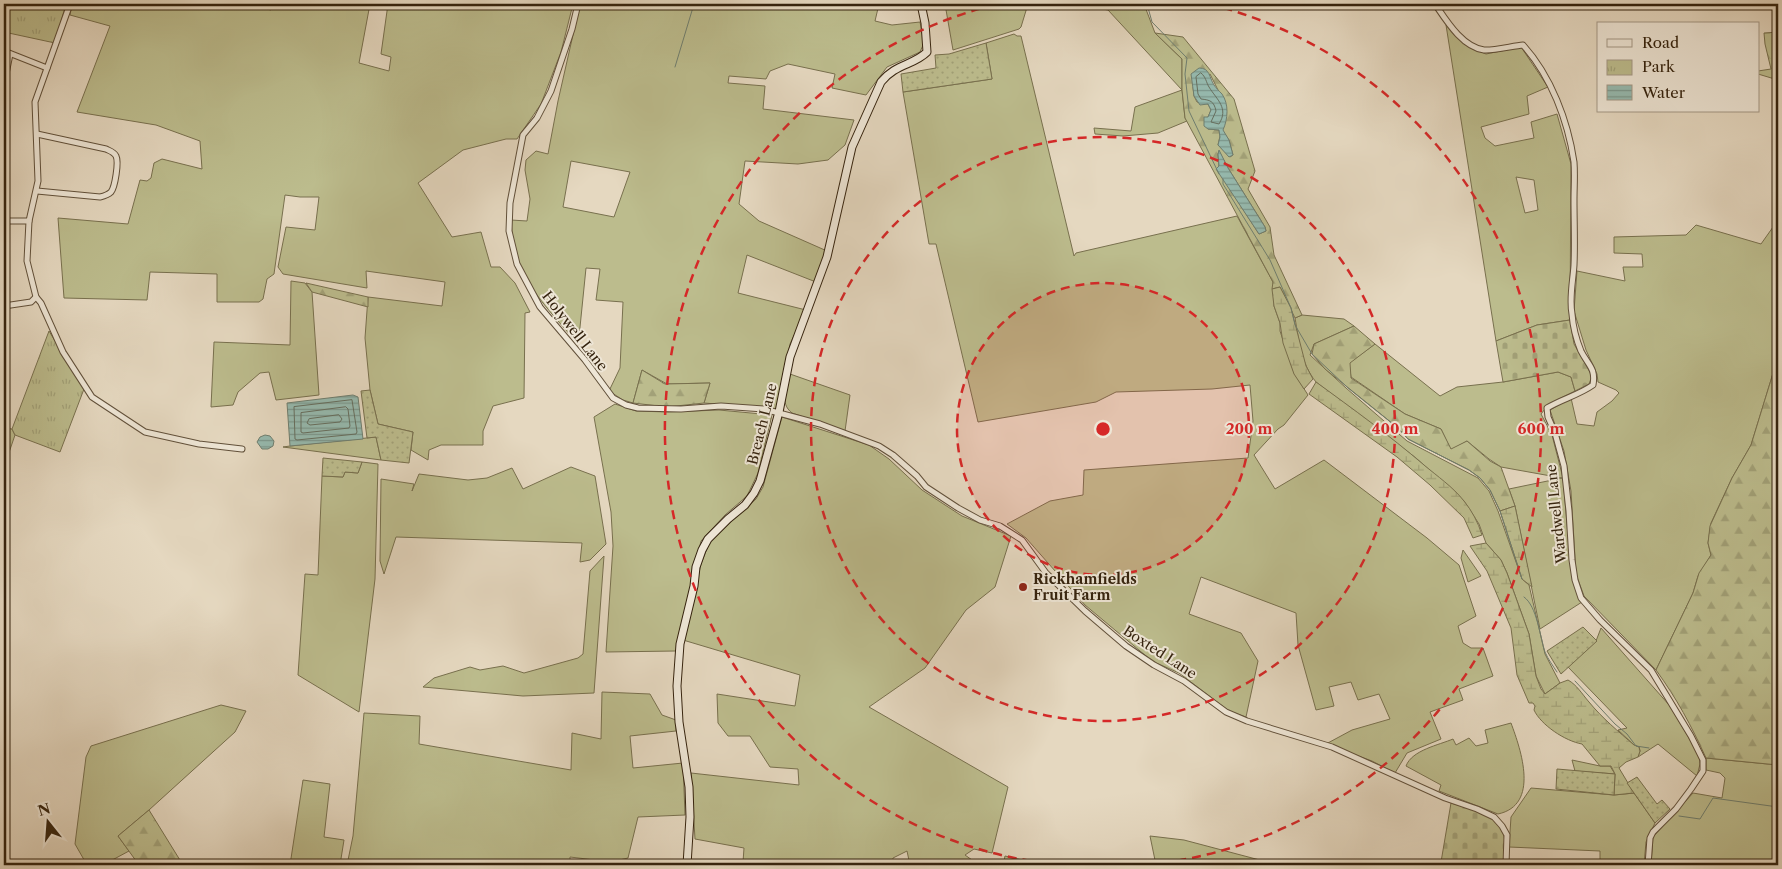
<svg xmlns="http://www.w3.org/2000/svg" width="1782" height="869" font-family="'Libre Caslon Text',serif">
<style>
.grass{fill:#bcbc8d;stroke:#78704e;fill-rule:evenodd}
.forest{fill:url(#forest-firs);stroke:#78704e;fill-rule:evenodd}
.wetland{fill:url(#wetland-marsh);stroke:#78704e}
.cemetery{fill:url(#cemetery-stones);stroke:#78704e}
.park{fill:url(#park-tufts);stroke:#78704e}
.garden{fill:url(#garden-dots);stroke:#78704e}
.water{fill:url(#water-rules);stroke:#6f7e6f}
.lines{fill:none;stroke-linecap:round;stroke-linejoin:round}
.shore{stroke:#666e5e;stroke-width:1}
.stream{stroke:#6f7e6f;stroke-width:1}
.street-casing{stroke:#61503a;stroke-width:7}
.secondary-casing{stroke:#35230e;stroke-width:9}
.street{stroke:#eee6d6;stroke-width:5}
.secondary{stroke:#eee6d6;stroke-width:7}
.ring{fill:none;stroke:#d62828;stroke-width:2.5;stroke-dasharray:9 6}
.poi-dot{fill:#8f2418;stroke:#eee6d6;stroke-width:2}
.labels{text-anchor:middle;stroke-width:4;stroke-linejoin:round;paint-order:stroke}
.street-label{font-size:14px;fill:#35230e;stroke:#eee6d6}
.poi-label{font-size:14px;font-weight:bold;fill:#35230e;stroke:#eee6d6;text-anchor:start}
.centre{fill:#d62828;stroke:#eee6d6;stroke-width:2.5}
.ring-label{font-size:15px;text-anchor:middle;font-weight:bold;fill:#d62828;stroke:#eee6d6;stroke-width:4;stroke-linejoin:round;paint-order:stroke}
</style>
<defs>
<pattern id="forest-firs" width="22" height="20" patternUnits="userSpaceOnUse" patternTransform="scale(1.25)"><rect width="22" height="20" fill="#bcbc8d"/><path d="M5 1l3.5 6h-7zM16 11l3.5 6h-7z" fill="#a2a178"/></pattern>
<pattern id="wetland-marsh" width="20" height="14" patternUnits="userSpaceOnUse" patternTransform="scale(1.25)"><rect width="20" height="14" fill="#bcbc8d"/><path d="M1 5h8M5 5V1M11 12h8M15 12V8" fill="none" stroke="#a2a178"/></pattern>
<pattern id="cemetery-stones" width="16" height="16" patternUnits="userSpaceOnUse" patternTransform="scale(1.25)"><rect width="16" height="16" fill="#bcbc8d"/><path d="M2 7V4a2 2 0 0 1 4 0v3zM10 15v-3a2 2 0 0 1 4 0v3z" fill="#a2a178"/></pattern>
<pattern id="park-tufts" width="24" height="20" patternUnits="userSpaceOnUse" patternTransform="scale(1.25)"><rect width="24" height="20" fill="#bcbc8d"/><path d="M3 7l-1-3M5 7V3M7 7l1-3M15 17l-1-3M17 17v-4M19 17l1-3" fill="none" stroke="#a2a178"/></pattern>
<pattern id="garden-dots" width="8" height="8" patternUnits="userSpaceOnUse" patternTransform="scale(1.25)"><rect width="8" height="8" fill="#bcbc8d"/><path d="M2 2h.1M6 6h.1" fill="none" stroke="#a2a178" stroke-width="1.8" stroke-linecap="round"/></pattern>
<pattern id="water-rules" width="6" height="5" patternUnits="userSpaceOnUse" patternTransform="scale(1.25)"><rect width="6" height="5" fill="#96baaf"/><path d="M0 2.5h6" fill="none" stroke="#7b978d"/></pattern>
</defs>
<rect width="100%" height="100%" fill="#e5d8c0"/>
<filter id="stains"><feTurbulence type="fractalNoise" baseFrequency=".004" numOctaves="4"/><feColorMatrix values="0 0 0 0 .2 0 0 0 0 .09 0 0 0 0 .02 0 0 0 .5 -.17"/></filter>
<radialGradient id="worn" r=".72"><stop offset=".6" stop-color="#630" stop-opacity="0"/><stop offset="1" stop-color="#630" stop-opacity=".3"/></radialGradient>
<g class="grass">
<path d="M 72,4 L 245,4 L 271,10 L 273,4 L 370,4 L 359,63 L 389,71 L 391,57 L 381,54 L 388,4 L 573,4 L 561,52 L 541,104 L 517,139 L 506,139 L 463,150 L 418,183 L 452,237 L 481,232 L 491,267 L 500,267 L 515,283 L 530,312 L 525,313 L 524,398 L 493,406 L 483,431 L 483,445 L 441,445 L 429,450 L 428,460 L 411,450 L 413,432 L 378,424 L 370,390 L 365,338 L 368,297 L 442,306 L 445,282 L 366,271 L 367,288 L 283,274 L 278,267 L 286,227 L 315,230 L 319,197 L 300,197 L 285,195 L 274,274 L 267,279 L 263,299 L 259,302 L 217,302 L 217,274 L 150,272 L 147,300 L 64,298 L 58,218 L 128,224 L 140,180 L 147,181 L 151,178 L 154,163 L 162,159 L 202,169 L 200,141 L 156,125 L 77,112 L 110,26 L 70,15 Z"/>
<path d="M 580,4 L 879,4 L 875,21 L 892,25 L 920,22 L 924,43 L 920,52 L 887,67 L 866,95 L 832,88 L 835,74 L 788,64 L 770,71 L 766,79 L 729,76 L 728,83 L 765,86 L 763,109 L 854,120 L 845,145 L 828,160 L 798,164 L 745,161 L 739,204 L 759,221 L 827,251 L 816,282 L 747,255 L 738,293 L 806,310 L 790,344 L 777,409 L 704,403 L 710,383 L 667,384 L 642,370 L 633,403 L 623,400 L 609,391 L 620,368 L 623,302 L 596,300 L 600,269 L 586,268 L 579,337 L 572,337 C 552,314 530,291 518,262 C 513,249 512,234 511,220 L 527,221 L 530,199 L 525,170 L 526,160 L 536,151 L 548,154 L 558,101 ZM 571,161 L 630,172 L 614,217 L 563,207 Z"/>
<path d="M 945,4 L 1028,4 L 1021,27 L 1019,29 L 953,50 Z"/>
<path d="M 1101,4 L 1144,4 L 1155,33 L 1182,59 L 1182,90 L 1185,118 L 1187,121 L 1158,133 L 1123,136 L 1095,134 L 1094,128 L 1131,131 L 1135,107 L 1182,90 L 1108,10 L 1097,8 Z"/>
<path d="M 1446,25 L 1474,49 L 1486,54 L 1521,47 L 1548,87 L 1527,96 L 1529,114 L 1481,127 L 1485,138 L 1495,146 L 1534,138 L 1531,122 L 1557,114 L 1571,164 L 1570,320 L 1537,325 L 1496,341 ZM 1516,177 L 1534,180 L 1538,210 L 1525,213 Z"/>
<path d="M 1014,34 L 1017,36 L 1021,36 L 1074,256 L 1076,253 L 1237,216 L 1273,282 L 1274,306 L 1280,323 L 1280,331 L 1294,373 L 1308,395 L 1284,425 L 1278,429 L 1254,455 L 1275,489 L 1324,460 L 1427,538 L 1459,565 L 1476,616 L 1458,626 L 1463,643 L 1471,648 L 1483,648 L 1493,676 L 1459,689 L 1463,700 L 1430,712 L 1441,739 L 1407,753 L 1395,773 L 1372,761 L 1326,744 L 1352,730 L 1390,719 L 1379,694 L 1358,700 L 1351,682 L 1329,687 L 1334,706 L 1316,710 L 1298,645 L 1296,613 L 1201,577 L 1189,614 L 1241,633 L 1258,661 L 1246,717 L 1229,711 L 1179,673 L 1152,661 L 1085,605 L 1026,538 L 1007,524 L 1050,501 L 1083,495 L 1084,470 L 1248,458 L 1253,421 L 1250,385 L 1212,389 L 1116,392 L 1096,402 L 978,422 L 936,244 L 929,244 L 903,92 L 992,79 L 986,43 Z"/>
<path d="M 1778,220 L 1778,357 L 1751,445 L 1732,478 L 1711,523 L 1708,543 L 1711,555 L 1698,576 L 1693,593 L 1656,670 L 1584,596 L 1576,574 L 1571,491 L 1564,451 L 1550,410 L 1571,398 L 1577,424 L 1594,426 L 1597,412 L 1612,401 L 1619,393 L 1616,390 L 1598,382 L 1597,374 L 1586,350 L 1574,311 L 1577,271 L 1625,281 L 1623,267 L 1643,267 L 1642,254 L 1614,253 L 1614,237 L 1686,235 L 1696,225 L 1761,244 Z"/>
<path d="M 291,281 L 305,283 L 312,292 L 319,395 L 276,400 L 269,372 L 260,373 L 238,392 L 233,405 L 211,407 L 214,342 L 290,345 Z"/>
<path d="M 1302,315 L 1344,319 L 1354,326 L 1314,344 L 1310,355 L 1346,388 L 1407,441 L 1478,478 L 1489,491 L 1498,511 L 1522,579 L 1529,585 L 1545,654 L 1560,683 L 1545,694 L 1536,676 L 1529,634 L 1507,573 L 1501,560 L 1486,543 L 1479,524 L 1464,501 L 1416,458 L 1316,382 C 1301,364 1299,340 1295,318 Z"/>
<path d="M 1375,344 L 1440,396 L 1457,387 L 1503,382 L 1558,372 L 1571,377 L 1575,391 L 1549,404 L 1541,414 L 1552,435 L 1563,478 L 1569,547 L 1574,583 L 1582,602 L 1540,629 L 1515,506 L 1509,489 L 1562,478 L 1501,467 L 1489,459 L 1467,441 L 1451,450 L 1441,429 L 1405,414 L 1351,377 L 1349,363 Z"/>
<path d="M 790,374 L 850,395 L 845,431 L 792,413 C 779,403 787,388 790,374 Z"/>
<path d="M 615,404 L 636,411 L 668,412 L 719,410 L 772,415 L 758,473 L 747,496 L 725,515 L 701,541 L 676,651 L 606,652 L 613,546 L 611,512 L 594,417 Z"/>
<path d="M 782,417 L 869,445 L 889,459 L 922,490 L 962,516 L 1011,536 L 995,587 L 966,610 L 925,668 L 869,707 L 1008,787 L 992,853 L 974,849 L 965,855 L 979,865 L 910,865 L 907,851 L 893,858 L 892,865 L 716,865 L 717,860 L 743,862 L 744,848 L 695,839 L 691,773 L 799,785 L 798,769 L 770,767 L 750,736 L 728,736 L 718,723 L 717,694 L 795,706 L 800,675 L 683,640 L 701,564 L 710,541 L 756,499 L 763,487 Z"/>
<path d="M 4,428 L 12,429 L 15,435 L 4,467 Z"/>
<path d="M 376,437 L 381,460 L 283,447 L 290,446 Z"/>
<path d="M 362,462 L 378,464 L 375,579 L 359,712 L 298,675 L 305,574 L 318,575 L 322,476 L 343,477 L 345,472 L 358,473 Z"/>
<path d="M 571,467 L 595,476 L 606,544 L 590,560 L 580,562 L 582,543 L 396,537 L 384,574 L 380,561 L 381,479 L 414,484 L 412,491 L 419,474 L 468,480 L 487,478 L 512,468 L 523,489 Z"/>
<path d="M 1463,550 L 1481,576 L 1468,582 L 1461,558 Z"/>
<path d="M 604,556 L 594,693 L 523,696 L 423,687 L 434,678 L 470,667 L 480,670 L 503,666 L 524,673 L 578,658 L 583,654 L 590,571 Z"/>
<path d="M 1601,628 L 1670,706 L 1699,755 L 1700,764 L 1697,776 L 1658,744 L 1638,757 L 1640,751 L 1639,747 L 1634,745 L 1618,730 L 1627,728 L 1568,667 L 1596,641 Z"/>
<path d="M 602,692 L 650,694 L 662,715 L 676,720 L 676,731 L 630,736 L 633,768 L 683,763 L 685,815 L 638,817 L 628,858 L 611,862 L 570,857 L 570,865 L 347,865 L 353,836 L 364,713 L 420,716 L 419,744 L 571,770 L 572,733 L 601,739 Z"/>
<path d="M 221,705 L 246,711 L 235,732 L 149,810 L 118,836 L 129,851 L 103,865 L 87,865 L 75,844 L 86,757 L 91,746 Z"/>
<path d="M 1511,723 C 1521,750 1540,805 1498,814 L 1439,791 L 1441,785 L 1406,766 C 1412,750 1439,745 1453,739 L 1456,745 L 1469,738 L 1476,746 L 1488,743 L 1485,730 Z"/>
<path d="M 1706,758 L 1778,765 L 1778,865 L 1651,865 L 1653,837 L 1693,793 L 1722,798 L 1725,778 L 1720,773 L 1706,770 Z"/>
<path d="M 1572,760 L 1600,766 L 1610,766 L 1615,774 L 1575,771 Z"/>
<path d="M 303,780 L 330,784 L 324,837 L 344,840 L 340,865 L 290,865 Z"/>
<path d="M 1531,788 L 1614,795 L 1634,793 L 1655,823 L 1646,842 L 1644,865 L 1600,865 L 1600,851 L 1509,847 L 1511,817 Z"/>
<path d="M 1150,836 L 1184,840 L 1271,863 L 1271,865 L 1156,865 Z"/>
<path d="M 1005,856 L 1044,865 L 1003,865 Z"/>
</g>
<g class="forest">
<path d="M 1778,32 L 1778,80 L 1758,74 L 1758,71 L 1771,69 L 1765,44 L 1764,33 Z"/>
<path d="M 1155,33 L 1183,37 L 1234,99 L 1255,171 L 1248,189 L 1270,227 L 1274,255 L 1302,315 L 1295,318 L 1280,287 L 1272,289 L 1273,282 L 1185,118 L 1182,90 L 1182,59 ZM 1210,74 L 1218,90 L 1224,126 L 1222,130 L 1229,140 L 1233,155 L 1230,157 L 1218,145 L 1220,136 L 1219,130 L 1208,129 L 1208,117 L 1211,110 L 1208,104 L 1197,102 L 1194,96 L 1193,87 ZM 1219,151 L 1228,168 L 1265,227 L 1266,231 L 1259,234 L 1217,169 L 1219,167 L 1218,154 Z"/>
<path d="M 306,283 L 368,297 L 368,307 L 312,292 Z"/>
<path d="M 1354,326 L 1375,344 L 1350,363 L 1351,378 L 1405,414 L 1441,429 L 1451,449 L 1467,441 L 1490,461 L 1501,467 L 1515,506 L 1500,511 L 1490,490 L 1480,478 L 1469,470 L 1408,439 L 1398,428 L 1325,369 L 1312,354 L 1314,344 Z"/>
<path d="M 1778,357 L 1778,765 L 1706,758 C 1691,725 1677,699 1656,670 L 1693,593 L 1699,573 L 1711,555 L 1708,543 L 1710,526 L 1732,478 L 1751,445 Z"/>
<path d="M 642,370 L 665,384 L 710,383 L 704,403 L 667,407 L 633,403 Z"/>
<path d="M 149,810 L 183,865 L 139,865 L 118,836 Z"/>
</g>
<g class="wetland">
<path d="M 1280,287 L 1291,308 L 1306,366 L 1313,379 L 1304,389 L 1294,374 L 1283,343 L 1280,323 L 1274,306 L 1272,289 Z"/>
<path d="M 1316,382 C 1353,409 1389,435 1424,465 C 1437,476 1453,487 1464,501 C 1472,511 1478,522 1482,535 L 1473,538 L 1464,518 L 1430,485 L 1397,457 L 1309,394 Z"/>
<path d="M 1515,506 L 1532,587 L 1522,579 L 1500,511 Z"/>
<path d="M 1486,543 L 1501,560 L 1507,573 L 1529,634 L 1536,676 L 1541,689 L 1545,694 L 1560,683 L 1568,680 C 1577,685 1582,694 1589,702 C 1602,718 1619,732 1634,745 L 1639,747 L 1640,751 L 1638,757 L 1626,762 L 1619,768 L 1634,793 L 1614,795 L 1615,774 L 1611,766 L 1600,766 L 1582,744 C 1565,741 1541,725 1534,710 L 1535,706 L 1533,703 L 1529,703 L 1517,675 L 1511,628 L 1487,571 L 1470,546 Z"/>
</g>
<g class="cemetery">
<path d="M 1570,320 L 1574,344 L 1592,376 L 1589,384 L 1575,391 L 1571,377 L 1558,372 L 1503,382 L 1496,341 L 1537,325 Z"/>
<path d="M 1451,803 C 1467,808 1495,814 1502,830 C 1507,840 1504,855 1503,865 L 1459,865 L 1441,862 Z"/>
</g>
<g class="park">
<path d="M 4,4 L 66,4 L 55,43 L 4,32 Z"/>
<path d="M 49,331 L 84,389 L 60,452 L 15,435 L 12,429 Z"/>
</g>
<g class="garden">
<path d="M 986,43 L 992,79 L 903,92 L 901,74 L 936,68 L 935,55 L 949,54 Z"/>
<path d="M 370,390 L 378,424 L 413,432 L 409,463 L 381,460 L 376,437 L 367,438 L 361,391 Z"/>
<path d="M 323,458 L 362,462 L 358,473 L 345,472 L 343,477 L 322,476 Z"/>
<path d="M 1583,627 L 1597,641 L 1561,674 L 1547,651 Z"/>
<path d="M 1557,769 L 1615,774 L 1614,795 L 1556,789 Z"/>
<path d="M 1637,777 L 1657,804 L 1662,800 L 1670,809 L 1655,823 L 1627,783 Z"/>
</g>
<g class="water">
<path d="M 1199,68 C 1210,68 1209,77 1214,85 C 1216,88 1219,91 1222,94 C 1229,104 1228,119 1223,130 L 1229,140 L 1233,155 L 1229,157 L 1218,145 L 1220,137 L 1219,130 L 1208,129 L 1204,126 L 1204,117 L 1208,117 L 1211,110 L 1208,104 L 1200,105 L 1194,96 L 1191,74 Z"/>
<path d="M 1219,150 L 1228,168 L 1265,227 L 1266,231 L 1259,234 L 1216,169 L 1219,166 L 1218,154 Z"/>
<path d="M 353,395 L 358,397 L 363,439 L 290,446 L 287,403 Z"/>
<path d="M 265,435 L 270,436 L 274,441 L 273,446 L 268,449 L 262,449 L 257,442 L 260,437 Z"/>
</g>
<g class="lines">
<g class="shore">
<path d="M 1201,73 C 1206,77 1206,82 1209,87 C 1217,100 1229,108 1219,124 L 1211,122 L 1216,111 C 1214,101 1210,100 1201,99 L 1198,94 L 1196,77 Z"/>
<path d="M 352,400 L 357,432 L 356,434 L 297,440 L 295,439 L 294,407 Z"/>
<path d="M 346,407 L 348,409 L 350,426 L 349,428 L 303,433 L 301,432 L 301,413 Z"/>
<path d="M 339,415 L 342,419 L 340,422 L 310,425 L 307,423 L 309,419 Z"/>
</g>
<g class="stream">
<path d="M 1147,4 L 1152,22 L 1187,58 L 1185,74 L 1189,111 L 1219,174"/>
<path d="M 675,67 L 694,4"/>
<path d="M 1223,179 L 1223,184 L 1228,192 L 1270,260 L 1291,308 L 1295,325 L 1312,354 L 1348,388 L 1398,428 L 1408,439 L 1469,470 L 1480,478 L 1490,490 L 1500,511 L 1522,579"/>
<path d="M 1524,597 C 1537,606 1540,637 1545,652 C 1548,659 1553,666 1557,672"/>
<path d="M 1575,681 L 1615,724 L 1627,734 L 1636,746 L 1649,748"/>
<path d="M 1679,816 L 1700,819 L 1713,798 L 1778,807"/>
</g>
<g class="street-casing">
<g id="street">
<path d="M 578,4 L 572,29 L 551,91 L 537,118 L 523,135 L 510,203 L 509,231 L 517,264 L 540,307 L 585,360 L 613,398 L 626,405 L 638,408 L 681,409 L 721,406 L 764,409 L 820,424 L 879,446 L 893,455 L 917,476 L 926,487 L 958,508 L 980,520 L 1000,526 L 1022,540 L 1046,573 L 1085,611 L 1126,646 L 1154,665 L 1184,681 L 1226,712 L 1247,721 L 1332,747 L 1445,798 L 1477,809 L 1494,817 L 1502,826 L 1507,835 L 1506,865"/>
<path d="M 1435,4 C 1446,20 1462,47 1484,50 C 1492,51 1513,46 1523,45 C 1551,76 1568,121 1574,162 C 1575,175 1574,188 1574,200 C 1574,222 1575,244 1574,265 C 1573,281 1569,298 1572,314 C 1573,327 1576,339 1581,351 C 1588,365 1596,368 1593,385 C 1579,395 1562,399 1547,408 L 1548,417 L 1555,433 L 1564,466 L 1569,511 L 1572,560 L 1575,580 L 1581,598 L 1600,620 L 1651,670 L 1691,736 L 1703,760 L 1703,771 L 1691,789 L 1676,809 L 1653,832 L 1650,838 L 1648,865"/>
<path d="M 4,51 L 47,68"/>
<path d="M 4,84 L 10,54"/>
<path d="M 37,191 L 100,197 C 104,196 108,195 111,192 C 115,187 119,162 116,156 C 114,152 110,151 106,149 L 37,134"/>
<path d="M 4,221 L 29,221"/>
<path d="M 36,297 L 41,303 L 63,352 L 92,397 L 145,432 L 199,444 L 242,449"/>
<path d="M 4,306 L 31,302 L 36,297 L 27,261 L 29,221 L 38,181 L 35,102 L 70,4"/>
</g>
</g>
<g class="secondary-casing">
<path id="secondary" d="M 687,865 L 690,817 L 689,787 L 679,722 L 677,686 L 680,644 L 694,586 L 696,567 L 702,550 L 708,539 L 728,519 L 745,505 L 754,493 L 760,481 L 779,412 L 790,357 L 827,257 L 852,147 L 881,82 C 895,64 914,65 927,52 L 925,23 L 921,4"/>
</g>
<use href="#street" class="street"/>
<use href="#secondary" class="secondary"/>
</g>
<circle cx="1103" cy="429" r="146" fill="#d62828" fill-opacity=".12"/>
<g class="ring">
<circle cx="1103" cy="429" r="146"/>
<circle cx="1103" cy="429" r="292"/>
<path d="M1061 865A438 438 0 0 1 997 4M1209 4A438 438 0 0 1 1145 865"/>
</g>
<circle class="poi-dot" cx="1023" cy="587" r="5"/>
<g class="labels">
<g class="street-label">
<text transform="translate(575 331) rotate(52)" y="5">Holywell Lane</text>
<text transform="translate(762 424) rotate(-76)" y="5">Breach Lane</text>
<text transform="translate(1556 514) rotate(-96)" y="5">Wardwell Lane</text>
<text transform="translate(1160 652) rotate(33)" y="5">Boxted Lane</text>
</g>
<g class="poi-label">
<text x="1033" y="584">Rickhamfields<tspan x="1033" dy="16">Fruit Farm</tspan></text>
</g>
</g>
<circle cx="1103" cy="429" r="8" class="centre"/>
<g class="ring-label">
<text x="1249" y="434">200 m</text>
<text x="1395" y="434">400 m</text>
<text x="1541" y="434">600 m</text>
</g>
<rect width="1782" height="869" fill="none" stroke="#e5d8c0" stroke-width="20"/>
<rect x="5" y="5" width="1772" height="859" fill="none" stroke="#35230e" stroke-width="2.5"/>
<rect x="10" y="10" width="1762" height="849" fill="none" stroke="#35230e"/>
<rect x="1597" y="22" width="162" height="90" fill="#eee6d6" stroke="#a49886"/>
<rect x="1607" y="39" width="25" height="8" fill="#eee6d6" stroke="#a49886"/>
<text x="1642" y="48" font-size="15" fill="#35230e">Road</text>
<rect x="1607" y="60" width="25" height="15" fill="url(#park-tufts)" stroke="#a49886"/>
<text x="1642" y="72" font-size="15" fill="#35230e">Park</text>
<rect x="1607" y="85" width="25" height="15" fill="url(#water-rules)" stroke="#a49886"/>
<text x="1642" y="98" font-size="15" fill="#35230e">Water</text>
<g transform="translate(48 822) rotate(343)" stroke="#eee6d6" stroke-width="4" paint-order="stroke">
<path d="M0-4L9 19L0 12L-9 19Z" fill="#35230e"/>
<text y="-8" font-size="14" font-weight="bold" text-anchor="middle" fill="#35230e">N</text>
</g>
<rect width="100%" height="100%" filter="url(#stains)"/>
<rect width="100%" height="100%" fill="url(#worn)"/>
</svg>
